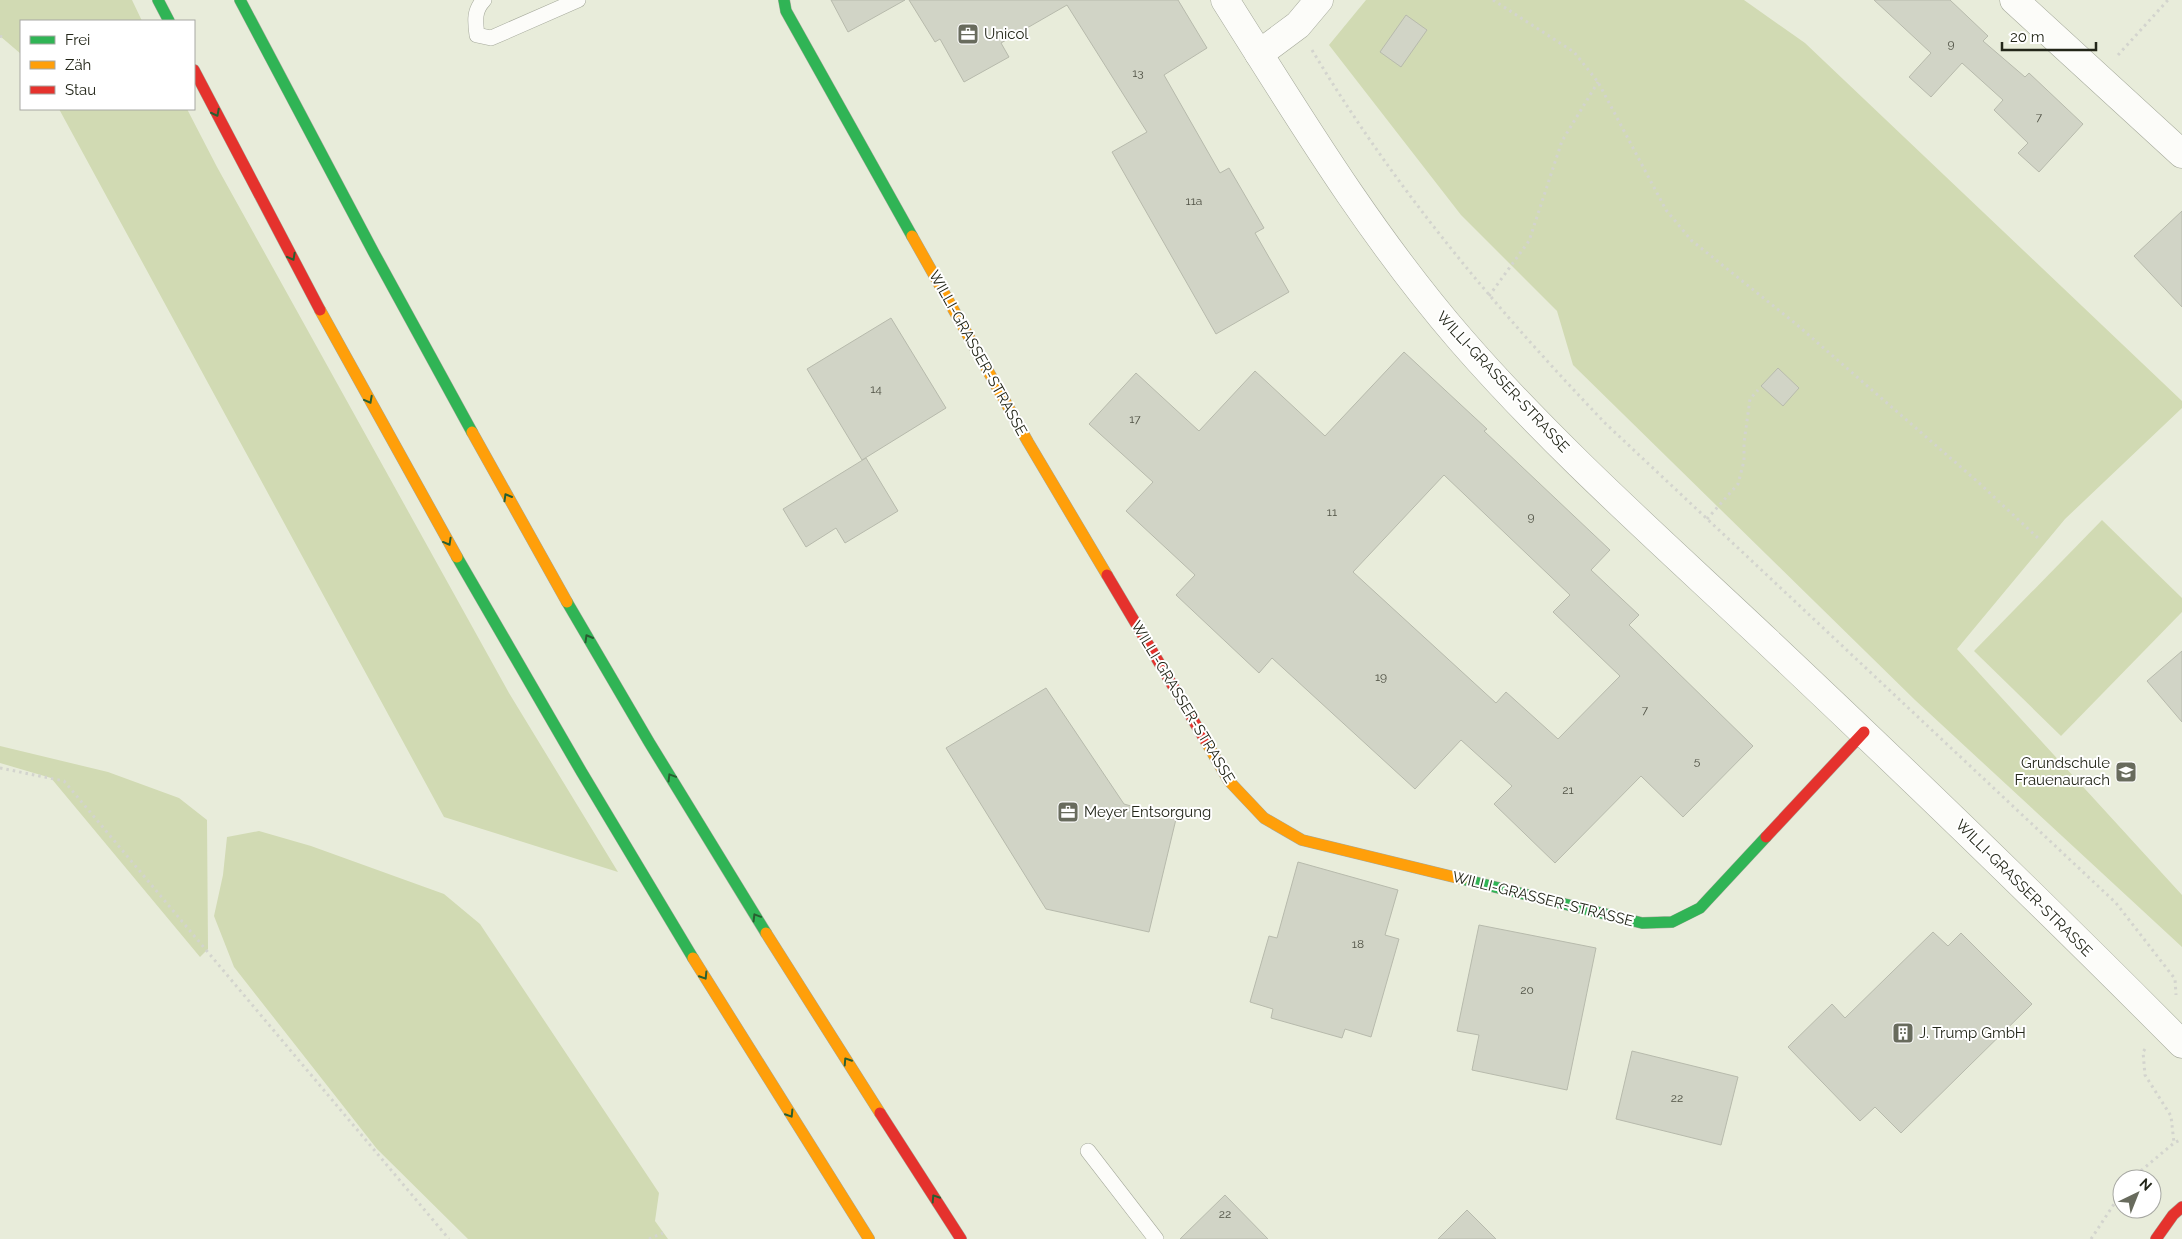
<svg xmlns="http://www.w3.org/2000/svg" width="2182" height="1239" font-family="Raleway,sans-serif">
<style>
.green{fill:#d1dab3}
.building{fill:#d1d4c6;stroke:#b7baac;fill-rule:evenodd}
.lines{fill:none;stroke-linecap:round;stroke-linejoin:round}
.lane-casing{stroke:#a5a99b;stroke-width:16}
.street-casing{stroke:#a5a99b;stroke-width:29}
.fast-casing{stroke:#a5a99b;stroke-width:12}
.slow-casing{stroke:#a5a99b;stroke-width:12}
.jam-casing{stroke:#a5a99b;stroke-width:12}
.path{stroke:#d3d4ce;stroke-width:3;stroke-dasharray:2.5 4;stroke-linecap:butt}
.lane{stroke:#fcfcf9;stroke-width:15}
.street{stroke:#fcfcf9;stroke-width:28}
.fast{stroke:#30b455;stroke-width:11}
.slow{stroke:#ff9f0a;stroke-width:11}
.jam{stroke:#e5322d;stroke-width:11}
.oneway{stroke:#285f31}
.labels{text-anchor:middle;stroke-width:4;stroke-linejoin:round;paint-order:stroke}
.number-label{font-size:12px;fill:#505245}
.poi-label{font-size:15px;fill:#232619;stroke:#fff;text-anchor:start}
.street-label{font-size:15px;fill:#232619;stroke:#fff}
</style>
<rect width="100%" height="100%" fill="#e8ecda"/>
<g class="green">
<path d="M 0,0 L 132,0 L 142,21 L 21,21 L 21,54 L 0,36 Z"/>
<path d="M 1366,0 L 1744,0 L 1805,43 L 2182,401 L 2182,408 L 2065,519 L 1957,649 L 2182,895 L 2182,947 L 1915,700 L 1573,365 L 1557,311 L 1461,215 L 1329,45 Z"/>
<path d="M 59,109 L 187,109 L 217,167 L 509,693 L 618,872 L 444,817 Z"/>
<path d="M 2102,520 L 2182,598 L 2182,612 L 2061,736 L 1974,651 Z"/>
<path d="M 0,746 L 108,772 L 179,798 L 207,820 L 208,949 L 200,957 L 51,778 L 0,763 Z"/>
<path d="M 259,831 L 311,846 L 444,894 L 480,924 L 659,1193 L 655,1221 L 668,1239 L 468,1239 L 377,1149 L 234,967 L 214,916 L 223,875 L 227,837 Z"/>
</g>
<g class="building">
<path d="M 831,0 L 905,0 L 848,32 Z"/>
<path d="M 909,0 L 1178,0 L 1207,48 L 1164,75 L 1220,173 L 1229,168 L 1264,228 L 1255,233 L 1289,292 L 1216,334 L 1112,152 L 1147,132 L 1067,5 L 1001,43 L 1009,57 L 964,82 L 940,39 L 935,42 Z"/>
<path d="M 1874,0 L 1950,0 L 1988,36 L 1983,41 L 2025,77 L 2029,73 L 2083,124 L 2039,172 L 2018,153 L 2028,143 L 1994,110 L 2003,100 L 1962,63 L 1931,97 L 1909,77 L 1931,53 Z"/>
<path d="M 1406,15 L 1427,30 L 1401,67 L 1380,52 Z"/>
<path d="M 2182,211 L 2182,307 L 2134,256 Z"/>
<path d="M 891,318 L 946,408 L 862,460 L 807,369 Z"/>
<path d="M 1404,352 L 1487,429 L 1484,431 L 1610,550 L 1591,570 L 1639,615 L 1629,625 L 1753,746 L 1683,817 L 1641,776 L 1555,863 L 1494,804 L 1512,786 L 1461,740 L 1415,789 L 1272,658 L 1259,673 L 1176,595 L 1195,575 L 1126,511 L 1153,482 L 1089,424 L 1136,373 L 1199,431 L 1255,371 L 1325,436 ZM 1444,475 L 1570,595 L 1553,612 L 1620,676 L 1558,739 L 1506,692 L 1496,703 L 1353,572 Z"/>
<path d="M 1778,368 L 1799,388 L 1783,406 L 1761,386 Z"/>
<path d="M 866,458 L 898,511 L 845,543 L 836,528 L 806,547 L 783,509 Z"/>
<path d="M 2182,651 L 2182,722 L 2147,681 Z"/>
<path d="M 1046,688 L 1124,804 L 1176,819 L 1149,932 L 1046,909 L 946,748 Z"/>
<path d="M 1298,862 L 1398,890 L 1385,935 L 1399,939 L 1371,1037 L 1345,1029 L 1342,1038 L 1271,1018 L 1273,1009 L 1250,1002 L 1269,936 L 1277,938 Z"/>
<path d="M 1479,925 L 1596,948 L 1567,1090 L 1472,1070 L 1479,1035 L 1457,1031 Z"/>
<path d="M 1933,932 L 1948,946 L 1961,933 L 2032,1004 L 1901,1133 L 1875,1107 L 1860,1121 L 1788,1047 L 1832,1004 L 1845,1018 Z"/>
<path d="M 1632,1051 L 1738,1077 L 1721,1145 L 1616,1119 Z"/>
<path d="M 1225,1195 L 1268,1239 L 1180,1239 Z"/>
<path d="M 1467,1210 L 1496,1239 L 1438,1239 Z"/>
</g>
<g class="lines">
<g class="lane-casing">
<g id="lane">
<path d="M 484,0 C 474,10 475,21 477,35 L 491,38 L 578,0"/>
<path d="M 1088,1151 L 1156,1239"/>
</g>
</g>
<g class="street-casing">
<g id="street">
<path d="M 1225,0 C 1299,117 1370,235 1461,340 C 1555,448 1663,543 1767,641 C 1907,773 2046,907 2182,1044"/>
<path d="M 2014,0 L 2182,154"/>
<path d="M 1259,54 L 1298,25 L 1319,0"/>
</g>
</g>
<g class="fast-casing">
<g id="fast">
<path d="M 158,0 L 169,21"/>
<path d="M 240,0 L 374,253 L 472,432"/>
<path d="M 784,0 L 786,11 L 912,236"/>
<path d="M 457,557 L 581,771 L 693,958"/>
<path d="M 567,602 L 649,742 L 766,933"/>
<path d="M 1462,879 L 1642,923 L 1672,922 L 1700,908 L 1766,837"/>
</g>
</g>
<g class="slow-casing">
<g id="slow">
<path d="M 912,236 L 1028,442 L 1107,575"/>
<path d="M 320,310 L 457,557"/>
<path d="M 472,432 L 567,602"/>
<path d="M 1205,740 L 1229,781 L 1264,818 L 1302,840 L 1462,879"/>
<path d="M 766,933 L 880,1113"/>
<path d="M 693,958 L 869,1239"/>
</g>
</g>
<g class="jam-casing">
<g id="jam">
<path d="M 194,70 L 320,310"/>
<path d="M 1107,575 L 1205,740"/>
<path d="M 1766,837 L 1864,732"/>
<path d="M 880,1113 L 961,1239"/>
<path d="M 2156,1239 L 2173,1215 L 2182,1207"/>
</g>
</g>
<g class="path">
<path d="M 1493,0 L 1574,52 L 1598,82 L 1666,210 L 1691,240 L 1796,324 L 1978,482 L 2039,539"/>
<path d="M 0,36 L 2,37"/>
<path d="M 1312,50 C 1394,187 1495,308 1605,423 L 2116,903 L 2175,979 L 2176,995"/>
<path d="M 2118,55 L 2168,0"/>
<path d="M 1489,296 L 1529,241 L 1562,141 L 1598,82"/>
<path d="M 1707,519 L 1738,484 L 1744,461 L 1744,443 L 1750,399 L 1758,390"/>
<path d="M 0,768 L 64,781 L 449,1239"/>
<path d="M 2145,1049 L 2143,1052 L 2145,1075 L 2171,1116 L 2174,1143"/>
<path d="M 2131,1179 L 2174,1143 L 2182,1139"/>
<path d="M 649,1239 L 663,1233"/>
<path d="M 2091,1239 L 2122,1192"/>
</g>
<use href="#lane" class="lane"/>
<use href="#street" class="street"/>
<use href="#fast" class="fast"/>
<use href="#slow" class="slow"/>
<use href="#jam" class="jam"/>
</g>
<defs><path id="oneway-chevron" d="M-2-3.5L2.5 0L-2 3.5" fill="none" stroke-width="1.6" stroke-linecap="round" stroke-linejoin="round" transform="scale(1.25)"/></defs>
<g class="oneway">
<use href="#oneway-chevron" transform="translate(216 113) rotate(63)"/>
<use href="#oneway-chevron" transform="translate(292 257) rotate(62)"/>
<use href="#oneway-chevron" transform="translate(369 400) rotate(62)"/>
<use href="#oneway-chevron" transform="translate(507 497) rotate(-120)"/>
<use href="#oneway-chevron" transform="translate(448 542) rotate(61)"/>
<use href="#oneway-chevron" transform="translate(588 638) rotate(-120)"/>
<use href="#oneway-chevron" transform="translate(671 777) rotate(-121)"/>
<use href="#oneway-chevron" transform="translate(756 917) rotate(-121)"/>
<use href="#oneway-chevron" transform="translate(704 976) rotate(58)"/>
<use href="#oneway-chevron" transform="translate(847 1061) rotate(-123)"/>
<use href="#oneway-chevron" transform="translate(790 1114) rotate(58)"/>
<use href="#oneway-chevron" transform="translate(935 1198) rotate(-123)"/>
</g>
<defs>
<g id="office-square" transform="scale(1.125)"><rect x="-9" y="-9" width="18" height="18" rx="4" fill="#686b5d" stroke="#fff"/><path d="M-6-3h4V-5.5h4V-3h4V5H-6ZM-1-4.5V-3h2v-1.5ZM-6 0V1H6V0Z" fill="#fff"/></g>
<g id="school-square" transform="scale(1.125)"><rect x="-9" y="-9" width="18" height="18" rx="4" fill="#686b5d" stroke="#fff"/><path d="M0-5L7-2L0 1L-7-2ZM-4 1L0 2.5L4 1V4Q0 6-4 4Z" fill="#fff"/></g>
<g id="building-square" transform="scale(1.125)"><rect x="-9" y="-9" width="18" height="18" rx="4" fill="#686b5d" stroke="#fff"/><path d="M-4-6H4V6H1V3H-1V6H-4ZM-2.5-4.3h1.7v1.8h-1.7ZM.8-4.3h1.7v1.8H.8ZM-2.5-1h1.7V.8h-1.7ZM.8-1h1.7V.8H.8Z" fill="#fff"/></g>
</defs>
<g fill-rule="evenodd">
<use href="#office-square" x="968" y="34"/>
<use href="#school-square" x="2126" y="772"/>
<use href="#office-square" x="1068" y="812"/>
<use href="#building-square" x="1903" y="1033"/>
</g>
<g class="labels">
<g class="number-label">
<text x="1951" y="48">9</text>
<text x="1138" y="77">13</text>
<text x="2039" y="121">7</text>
<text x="1194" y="205">11a</text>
<text x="876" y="393">14</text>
<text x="1135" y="423">17</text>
<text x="1332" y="516">11</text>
<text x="1531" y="521">9</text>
<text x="1381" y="681">19</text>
<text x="1645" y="714">7</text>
<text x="1697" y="765">5</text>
<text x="1568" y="794">21</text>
<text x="1358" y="948">18</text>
<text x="1527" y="994">20</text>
<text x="1677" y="1102">22</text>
<text x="1225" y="1218">22</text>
</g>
<g class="poi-label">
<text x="984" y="39">Unicol</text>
<text x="2110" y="768" text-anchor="end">Grundschule<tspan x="2110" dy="17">Frauenaurach</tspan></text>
<text x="1084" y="817">Meyer Entsorgung</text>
<text x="1919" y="1038">J. Trump GmbH</text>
</g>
<g class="street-label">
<text transform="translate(978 353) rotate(61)" y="5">WILLI-GRASSER-STRASSE</text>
<text transform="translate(1503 382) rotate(47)" y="5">WILLI-GRASSER-STRASSE</text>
<text transform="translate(1183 702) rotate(59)" y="5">WILLI-GRASSER-STRASSE</text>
<text transform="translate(2024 888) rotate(45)" y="5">WILLI-GRASSER-STRASSE</text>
<text transform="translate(1543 899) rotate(14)" y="5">WILLI-GRASSER-STRASSE</text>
</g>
</g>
<rect x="20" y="20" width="175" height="90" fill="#ffffff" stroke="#a7a8a3"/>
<rect x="30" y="36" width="25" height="8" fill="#30b455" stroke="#a7a8a3"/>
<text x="65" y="45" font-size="15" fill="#232619">Frei</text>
<rect x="30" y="61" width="25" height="8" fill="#ff9f0a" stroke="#a7a8a3"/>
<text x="65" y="70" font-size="15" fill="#232619">Zäh</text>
<rect x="30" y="86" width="25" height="8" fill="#e5322d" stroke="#a7a8a3"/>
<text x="65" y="95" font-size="15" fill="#232619">Stau</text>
<g transform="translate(2137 1194) rotate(43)"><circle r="24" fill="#ffffff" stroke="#a7a8a3"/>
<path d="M0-4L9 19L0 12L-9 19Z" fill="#686b5d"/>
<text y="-8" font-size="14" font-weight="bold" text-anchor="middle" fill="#232619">N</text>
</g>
<path d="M2002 42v8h94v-8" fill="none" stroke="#232619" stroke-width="2.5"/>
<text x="2010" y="42" font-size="15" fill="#232619" stroke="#ffffff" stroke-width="4" paint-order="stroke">20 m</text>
</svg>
